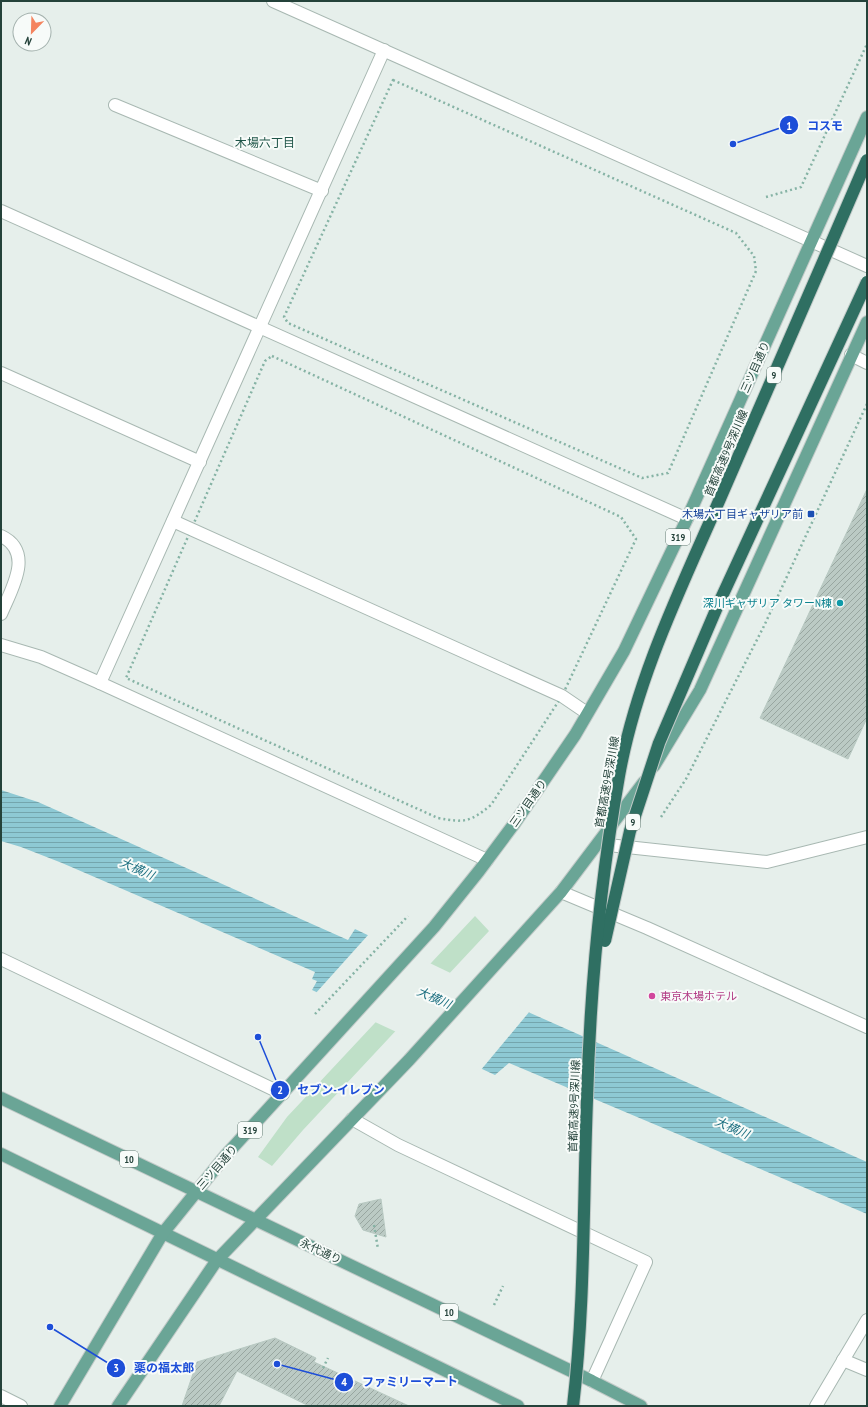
<svg xmlns="http://www.w3.org/2000/svg" width="868" height="1407" font-family="'PT Sans Narrow','Noto Sans JP',sans-serif">
<style>
.green{fill:#bfe0c8}
.water{fill:url(#water-rules)}
.pier{fill:#e6efeb}
.building{fill:url(#building-hatch);stroke:#b8c9c2}
.lines{fill:none;stroke-linecap:round;stroke-linejoin:round}
.service-casing{stroke:#a8b8b2;stroke-width:14}
.pedestrian-casing{stroke:#a8b8b2;stroke-width:14}
.minor-casing{stroke:#a8b8b2;stroke-width:14}
.tertiary-casing{stroke:#a8b8b2;stroke-width:14}
.primary-casing{stroke:#c2cac8;stroke-width:14}
.path{stroke:#86b3a5;stroke-width:2.5;stroke-dasharray:2 3;stroke-linecap:butt}
.service{stroke:#fff;stroke-width:12}
.pedestrian{stroke:#fff;stroke-width:12}
.minor{stroke:#fff;stroke-width:12}
.tertiary{stroke:#fff;stroke-width:12}
.primary{stroke:#6aa596;stroke-width:12}
.motorway-bridge-casing{stroke:#c2cac8;stroke-width:14;stroke-linecap:butt}
.motorway-bridge{stroke:#2f6f62;stroke-width:12}
.transit-dot{fill:#1a4fb4;stroke:#f7fbf9;stroke-width:1.5}
.culture-dot{fill:#0f9aa8;stroke:#f7fbf9;stroke-width:1.5}
.hotel-dot{fill:#d1479c;stroke:#f7fbf9;stroke-width:1.5}
.labels{text-anchor:middle;stroke-width:4;stroke-linejoin:round;paint-order:stroke}
.shield{fill:#f7fbf9;stroke:#637a73;stroke-width:1}
.shield-label{font-size:10px;font-weight:bold;fill:#24423a}
.street-label{font-size:11px;fill:#24423a;stroke:#f7fbf9}
.transit-label{font-size:11px;fill:#164399;stroke:#f7fbf9;text-anchor:end}
.culture-label{font-size:11px;fill:#0d838f;stroke:#f7fbf9;text-anchor:end}
.hotel-label{font-size:11px;fill:#b23c85;stroke:#f7fbf9;text-anchor:start}
.neighbourhood-label{font-size:12px;fill:#1f5548;stroke:#f7fbf9}
.water-label{font-size:12px;font-style:italic;fill:#1c6f80;stroke:#f7fbf9}
.leader{fill:none;stroke:#1d4ed8;stroke-width:1.5}
.callout-dot{fill:#1d4ed8;stroke:#f7fbf9;stroke-width:1.5}
.mark-label{font-size:12px;text-anchor:middle;font-weight:bold;fill:#fff}
.callout-label{font-size:12px;text-anchor:middle;font-weight:bold;fill:#1d4ed8;stroke:#f7fbf9;stroke-width:4;stroke-linejoin:round;paint-order:stroke}
</style>
<defs>
<pattern id="water-rules" width="6" height="5" patternUnits="userSpaceOnUse"><rect width="6" height="5" fill="#8ec9d4"/><path d="M0 2.5h6" fill="none" stroke="#74a5ad"/></pattern>
<pattern id="building-hatch" width="6" height="6" patternUnits="userSpaceOnUse"><rect width="6" height="6" fill="#bbcac4"/><path d="M-1 1l2-2M0 6l6-6M5 7l2-2" fill="none" stroke="#98a6a0"/></pattern>
</defs>
<rect width="100%" height="100%" fill="#e6efeb"/>
<path class="green" d="M 475,916 L 489,931 L 303,1130 L 272,1166 L 258,1157 L 287,1117 Z"/>
<path class="water" d="M 1,790 L 38,802 L 348,940 L 355,929 L 528,1012 L 867,1162 L 867,1214 L 509,1063 L 495,1075 L 312,990 L 317,981 L 312,979 L 315,972 L 62,863 L 21,847 L 1,841 Z"/>
<path class="pier" d="M 369,934 L 530,1011 L 480,1071 L 315,994 Z"/>
<g class="building">
<path d="M 867,489 L 867,718 L 848,759 L 760,718 Z"/>
<path d="M 381,1199 L 386,1237 L 363,1230 L 355,1216 L 359,1204 Z"/>
<path d="M 275,1338 L 316,1358 L 314,1362 L 409,1406 L 309,1406 L 237,1371 L 219,1406 L 182,1406 L 197,1362 Z"/>
</g>
<g class="lines">
<g class="service-casing">
<g id="service">
<path d="M 115,105 L 322,191"/>
<path d="M 1,373 L 200,462"/>
<path d="M 173,521 L 562,696 L 587,713"/>
<path d="M 1,959 L 283,1094"/>
<path d="M 352,1119 L 398,1145 L 646,1262 L 592,1381"/>
<path d="M 843,1360 L 867,1370"/>
<path d="M 816,1406 L 867,1320"/>
</g>
</g>
<g class="pedestrian-casing">
<g id="pedestrian">
<path d="M 851,355 L 867,363"/>
<path d="M 599,844 L 767,862 L 867,837"/>
</g>
</g>
<g class="minor-casing">
<g id="minor">
<path d="M 1,211 L 687,519"/>
<path d="M 1,645 L 41,657 L 100,683 L 487,860"/>
<path d="M 1,1396 L 21,1406"/>
</g>
</g>
<g class="tertiary-casing">
<g id="tertiary">
<path d="M 273,1 L 867,266"/>
<path d="M 1,536 C 35,552 11,590 1,614"/>
<path d="M 100,683 L 384,50"/>
<path d="M 561,892 L 647,928 L 867,1027"/>
</g>
</g>
<g class="primary-casing">
<g id="primary">
<path d="M 654,766 L 700,690 L 867,322"/>
<path d="M 1,1098 L 592,1381 L 641,1406"/>
<path d="M 1,1154 L 518,1406"/>
<path d="M 60,1406 L 163,1233 L 226,1155 L 434,927 L 479,871 L 514,824 L 575,735 L 624,651 L 687,519 L 867,117"/>
<path d="M 118,1406 L 217,1260 L 409,1060 L 561,892 L 644,782"/>
</g>
</g>
<g class="path">
<path d="M 393,80 L 736,233 L 754,256 L 756,271 L 668,473 L 642,478 L 288,323 L 284,317 Z"/>
<path d="M 766,197 L 801,187 L 867,44"/>
<path d="M 272,356 L 621,517 L 636,539 L 562,696 L 491,805 C 470,822 465,823 438,818 L 126,678 L 265,361 Z"/>
<path d="M 661,817 L 686,779 L 764,626 L 867,404"/>
<path d="M 315,1014 L 408,916"/>
<path d="M 374,1225 L 378,1249"/>
<path d="M 494,1305 L 503,1286"/>
<path d="M 323,1368 L 328,1358"/>
</g>
<use href="#service" class="service"/>
<use href="#pedestrian" class="pedestrian"/>
<use href="#minor" class="minor"/>
<use href="#tertiary" class="tertiary"/>
<use href="#primary" class="primary"/>
<g class="motorway-bridge-casing">
<g id="motorway-bridge">
<path d="M 605,941 L 630,831 L 659,743 L 718,605 L 867,282"/>
<path d="M 573,1406 C 585,1305 583,1202 587,1100 C 590,992 600,883 619,776 C 636,680 680,590 719,501 C 768,388 818,274 867,160"/>
</g>
</g>
<use href="#motorway-bridge" class="motorway-bridge"/>
</g>
<rect class="transit-dot" x="807" y="510" width="8" height="8" rx="2"/>
<circle class="culture-dot" cx="840" cy="603" r="4"/>
<circle class="hotel-dot" cx="652" cy="996" r="4"/>
<g class="labels">
<g class="shield">
<rect x="767" y="367" width="14" height="16" rx="3"/>
<rect x="666" y="529" width="24" height="16" rx="3"/>
<rect x="626" y="814" width="14" height="16" rx="3"/>
<rect x="238" y="1122" width="24" height="16" rx="3"/>
<rect x="120" y="1151" width="18" height="16" rx="3"/>
<rect x="440" y="1304" width="18" height="16" rx="3"/>
</g>
<g class="shield-label">
<text x="774" y="379">9</text>
<text x="678" y="541">319</text>
<text x="633" y="826">9</text>
<text x="250" y="1134">319</text>
<text x="129" y="1163">10</text>
<text x="449" y="1316">10</text>
</g>
<g class="street-label">
<text transform="translate(755 367) rotate(-66)" y="4">三ツ目通り</text>
<text transform="translate(726 453) rotate(-67)" y="4">首都高速9号深川線</text>
<text transform="translate(607 782) rotate(-80)" y="4">首都高速9号深川線</text>
<text transform="translate(528 803) rotate(-55)" y="4">三ツ目通り</text>
<text transform="translate(574 1106) rotate(-88)" y="4">首都高速9号深川線</text>
<text transform="translate(217 1167) rotate(-49)" y="4">三ツ目通り</text>
<text transform="translate(321 1251) rotate(25)" y="4">永代通り</text>
</g>
<g class="transit-label">
<text x="803" y="518">木場六丁目ギャザリア前</text>
</g>
<g class="culture-label">
<text x="832" y="607">深川ギャザリア タワーN棟</text>
</g>
<g class="hotel-label">
<text x="660" y="1000">東京木場ホテル</text>
</g>
<g class="neighbourhood-label">
<text x="265" y="147">木場六丁目</text>
</g>
<g class="water-label">
<text transform="translate(137 869) rotate(24)" y="4">大横川</text>
<text transform="translate(434 998) rotate(24)" y="4">大横川</text>
<text transform="translate(732 1128) rotate(24)" y="4">大横川</text>
</g>
</g>
<path class="leader" d="M733 144L789 125M258 1037L280 1090M50 1327L116 1368M277 1364L344 1382"/>
<g class="callout-dot">
<circle cx="733" cy="144" r="4"/>
<circle cx="258" cy="1037" r="4"/>
<circle cx="50" cy="1327" r="4"/>
<circle cx="277" cy="1364" r="4"/>
<circle cx="789" cy="125" r="10"/>
<circle cx="280" cy="1090" r="10"/>
<circle cx="116" cy="1368" r="10"/>
<circle cx="344" cy="1382" r="10"/>
</g>
<g class="mark-label">
<text x="789" y="130">1</text>
<text x="280" y="1094">2</text>
<text x="116" y="1372">3</text>
<text x="344" y="1386">4</text>
</g>
<g class="callout-label">
<text x="825" y="130">コスモ</text>
<text x="341" y="1094">セブン-イレブン</text>
<text x="164" y="1372">薬の福太郎</text>
<text x="410" y="1386">ファミリーマート</text>
</g>
<rect width="868" height="1407" fill="none" stroke="#24423a" stroke-width="4"/>
<g transform="translate(32 32) rotate(203)"><circle r="19" fill="#f7fbf9" stroke="#a3b1ad"/>
<path d="M0-3L7 15L0 10L-7 15Z" fill="#f4845f"/>
<text y="-6" font-size="11" font-weight="bold" text-anchor="middle" fill="#24423a">N</text>
</g>
</svg>
